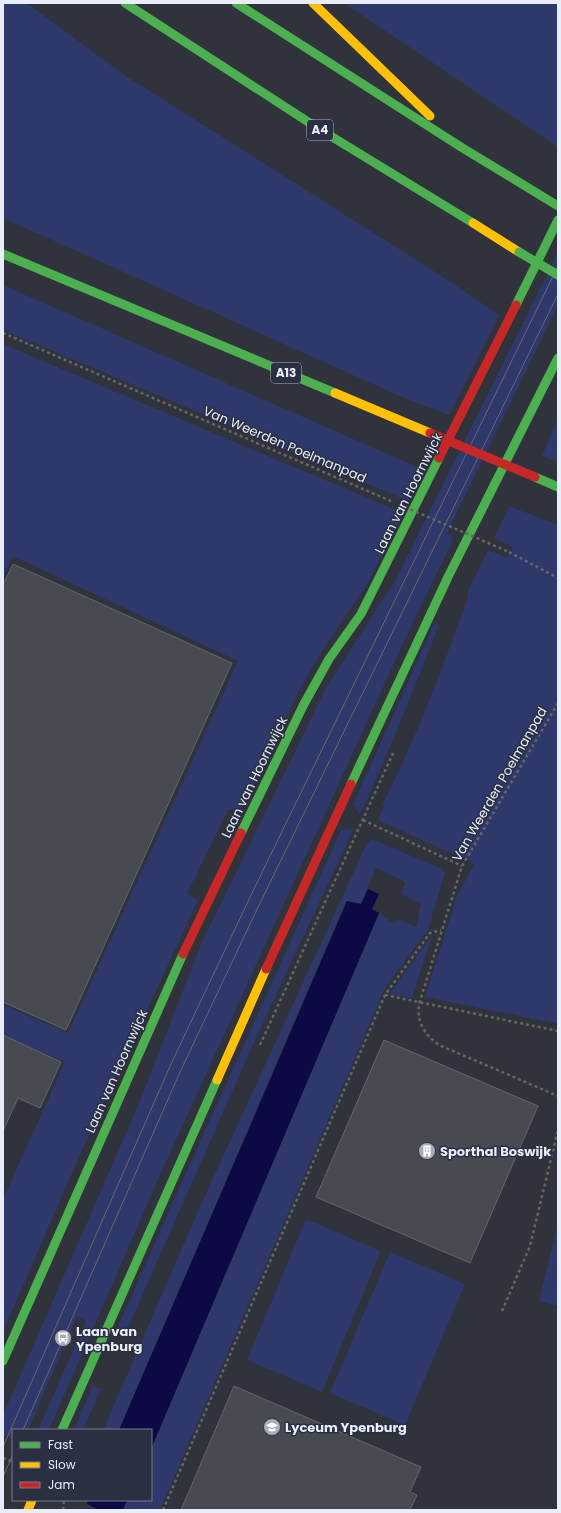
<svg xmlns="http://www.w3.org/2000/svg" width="561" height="1513" font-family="Poppins,sans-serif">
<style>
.green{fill:#2e386a}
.water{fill:#0d0944}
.building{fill:#484a52;stroke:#62656e}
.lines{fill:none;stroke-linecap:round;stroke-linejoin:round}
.path{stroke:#666564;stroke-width:2.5;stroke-dasharray:3 3;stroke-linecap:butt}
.fast{stroke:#4caf50;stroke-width:9}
.slow{stroke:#ffc107;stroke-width:9}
.jam{stroke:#c62828;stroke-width:9}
.tram{stroke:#6a696b;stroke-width:1}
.path-bridge{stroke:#666564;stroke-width:2.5;stroke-dasharray:3 3;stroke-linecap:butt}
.fast-bridge{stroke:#4caf50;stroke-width:9}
.jam-bridge{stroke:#c62828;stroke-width:9}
.labels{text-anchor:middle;stroke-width:3;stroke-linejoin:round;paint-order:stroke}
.shield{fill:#2a2f42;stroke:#b0b4c2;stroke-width:1}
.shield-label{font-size:12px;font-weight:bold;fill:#e9edf9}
.street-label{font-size:13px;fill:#e9edf9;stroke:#2a2f42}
.poi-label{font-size:13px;font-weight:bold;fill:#e9edf9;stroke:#2a2f42;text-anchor:start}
</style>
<rect width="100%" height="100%" fill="#30323c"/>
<g class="green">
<path d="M 3,3 L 27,3 L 123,74 L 451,282 L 499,315 L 449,415 L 404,398 L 3,218 Z"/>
<path d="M 344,3 L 558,3 L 558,147 Z"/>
<path d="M 558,252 L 558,305 L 447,533 L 454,538 L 405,639 L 160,1175 L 49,1430 L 38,1430 L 86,1321 L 77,1316 L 28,1430 L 13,1430 L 13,1439 L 3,1435 L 3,1415 L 140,1101 L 201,944 L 326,688 L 396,579 Z"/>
<path d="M 3,285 L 424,470 L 408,501 L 3,330 Z"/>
<path d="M 3,344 L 403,513 L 368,583 L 327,643 L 302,685 L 243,807 L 228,810 L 187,894 L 198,900 L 79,1157 L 3,1332 L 3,1199 L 65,1062 L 3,1035 L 3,1005 L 68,1033 L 238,661 L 13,556 L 3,576 Z"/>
<path d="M 558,418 L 558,462 L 542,456 Z"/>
<path d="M 509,506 L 558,525 L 558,1024 L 425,997 L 457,896 L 474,864 L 459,854 L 448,852 L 378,820 L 384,806 L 382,805 C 416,739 442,669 467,600 L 468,591 L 488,550 L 507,558 L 513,547 L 494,538 Z"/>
<path d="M 434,624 L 439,625 C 414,689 389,752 360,815 L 353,805 Z"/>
<path d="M 354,828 L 256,1038 L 126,1332 L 117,1329 L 177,1193 L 341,830 Z"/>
<path d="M 372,839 L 440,868 L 445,873 L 428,930 L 385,988 L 160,1510 L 123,1510 L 127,1500 L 151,1500 L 151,1449 L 379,913 L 394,924 L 397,919 L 417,927 L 419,916 L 418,915 L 421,904 L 401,894 L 405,882 L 376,868 L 361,904 L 346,901 L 119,1430 L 103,1430 L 203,1200 L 367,843 Z"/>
<path d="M 432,936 L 412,998 L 390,994 L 392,990 Z"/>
<path d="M 306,1219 L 381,1251 L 322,1392 L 247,1360 Z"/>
<path d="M 558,1223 L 558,1306 L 539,1301 Z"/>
<path d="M 390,1252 L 465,1284 L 405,1425 L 330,1393 Z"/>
<path d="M 93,1385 L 101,1389 L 83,1430 L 74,1430 Z"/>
</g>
<g class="water">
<path d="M 368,889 L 379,894 L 372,909 L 379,913 L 151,1449 L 151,1430 L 119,1430 L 347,901 L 361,904 Z"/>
<path d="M 88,1500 L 127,1500 L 123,1510 L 99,1510 L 87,1504 Z"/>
</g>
<g class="building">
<path d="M 13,564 L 232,663 L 66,1030 L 3,1002 L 3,585 Z"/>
<path d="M 3,1035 L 61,1062 L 40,1108 L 18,1098 L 3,1131 Z"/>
<path d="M 384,1040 L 538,1106 L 470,1263 L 316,1197 Z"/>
<path d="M 234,1386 L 421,1467 L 410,1492 L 417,1495 L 410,1510 L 181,1510 Z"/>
</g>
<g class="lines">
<g class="path">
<path d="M 3,333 L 393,502"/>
<path d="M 509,552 L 558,578"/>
<path d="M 558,703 L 462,866 L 419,1004 C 417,1023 424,1034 439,1045 L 558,1096"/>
<path d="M 363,820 L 462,866"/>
<path d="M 385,995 L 558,1031"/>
<path d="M 260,1045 L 394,751"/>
<path d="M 502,1311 L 530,1246 L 558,1130"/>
<path d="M 3,1458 L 13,1462"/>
<path d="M 63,1510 L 64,1500"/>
<path d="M 163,1510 L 385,995 L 430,933 L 441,930"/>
</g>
<g class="fast">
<path d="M 125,3 L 316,127 L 473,223"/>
<path d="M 236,3 L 461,147 L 558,206"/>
<path d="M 3,254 L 335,393"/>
<path d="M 516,305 L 558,220"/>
<path d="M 535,477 L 558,487"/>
<path d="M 351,784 L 448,577 L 558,358"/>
<path d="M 241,833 L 304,704 L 329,659 L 361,614 L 439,458"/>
<path d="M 3,1361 L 183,954"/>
<path d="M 62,1430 L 217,1080"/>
</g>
<g class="slow">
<path d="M 313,3 L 430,116"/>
<path d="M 473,223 L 519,252"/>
<path d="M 335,393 L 430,433"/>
<path d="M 217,1080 L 266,969"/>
<path d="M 28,1510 L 32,1500"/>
</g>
<g class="jam">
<path d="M 439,458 L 516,305"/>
<path d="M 183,954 L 241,833"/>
<path d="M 266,969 L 351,784"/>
</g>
<g class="tram">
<path d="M 23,1430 L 180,1072 L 261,901 L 558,294"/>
<path d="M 3,1447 L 171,1064 L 251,895 L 558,266"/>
<path d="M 3,1477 L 13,1454"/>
</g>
<path class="path-bridge" d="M 405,507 L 509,552"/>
<path class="fast-bridge" d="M 519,252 L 558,275"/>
<path class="jam-bridge" d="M 430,433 L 535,477"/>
</g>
<defs>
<g id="building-disc" transform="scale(0.9)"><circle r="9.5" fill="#a8acb7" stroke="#2a2f42"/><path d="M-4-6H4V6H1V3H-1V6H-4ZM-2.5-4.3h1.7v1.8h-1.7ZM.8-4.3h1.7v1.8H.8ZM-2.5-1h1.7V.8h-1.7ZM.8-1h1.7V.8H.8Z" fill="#fff"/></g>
<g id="bus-disc" transform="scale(0.9)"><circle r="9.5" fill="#a8acb7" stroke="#2a2f42"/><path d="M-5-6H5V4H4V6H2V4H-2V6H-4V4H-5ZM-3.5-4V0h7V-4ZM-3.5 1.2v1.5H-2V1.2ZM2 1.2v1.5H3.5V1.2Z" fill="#fff"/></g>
<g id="school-disc" transform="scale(0.9)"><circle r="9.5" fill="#a8acb7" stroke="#2a2f42"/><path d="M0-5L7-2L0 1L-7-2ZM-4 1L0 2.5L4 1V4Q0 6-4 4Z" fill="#fff"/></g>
</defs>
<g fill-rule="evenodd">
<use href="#building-disc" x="427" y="1151"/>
<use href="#bus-disc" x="63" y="1338"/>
<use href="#school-disc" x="272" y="1427"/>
</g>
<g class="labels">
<g class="shield">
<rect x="307" y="120" width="26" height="20" rx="3"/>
<rect x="271" y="363" width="30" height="20" rx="3"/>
</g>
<g class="shield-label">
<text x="320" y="134">A4</text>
<text x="286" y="377">A13</text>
</g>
<g class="street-label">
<text transform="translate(285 444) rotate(23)" y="5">Van Weerden Poelmanpad</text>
<text transform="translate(408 493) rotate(-63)" y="5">Laan van Hoornwijck</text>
<text transform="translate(254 777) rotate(-64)" y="5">Laan van Hoornwijck</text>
<text transform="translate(499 784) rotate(-60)" y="5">Van Weerden Poelmanpad</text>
<text transform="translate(116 1071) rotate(-66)" y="5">Laan van Hoornwijck</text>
</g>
<g class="poi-label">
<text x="440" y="1156">Sporthal Boswijk</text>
<text x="76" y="1336">Laan van<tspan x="76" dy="15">Ypenburg</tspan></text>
<text x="285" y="1432">Lyceum Ypenburg</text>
</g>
</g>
<rect width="561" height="1513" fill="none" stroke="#e9edf9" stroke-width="8"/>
<rect x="12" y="1429" width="140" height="72" fill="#2a2f42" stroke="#767b8b"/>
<rect x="20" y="1442" width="20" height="6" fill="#4caf50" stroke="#767b8b"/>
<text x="48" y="1449" font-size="12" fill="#e9edf9">Fast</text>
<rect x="20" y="1462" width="20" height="6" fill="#ffc107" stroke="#767b8b"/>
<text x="48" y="1469" font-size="12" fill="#e9edf9">Slow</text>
<rect x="20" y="1482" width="20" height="6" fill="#c62828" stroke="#767b8b"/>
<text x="48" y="1489" font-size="12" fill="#e9edf9">Jam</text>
</svg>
